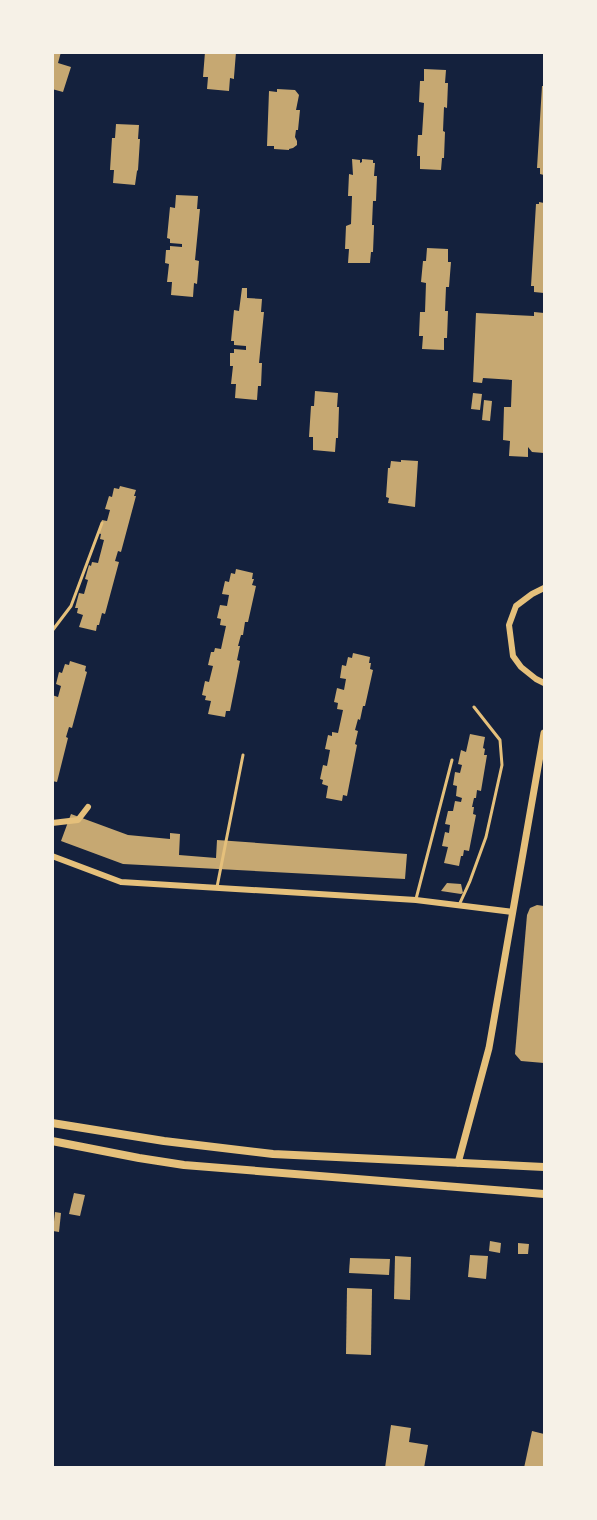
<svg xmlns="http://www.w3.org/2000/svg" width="597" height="1520" font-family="'PT Sans',sans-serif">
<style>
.building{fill:#c6a872}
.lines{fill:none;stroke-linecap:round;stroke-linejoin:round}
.service{stroke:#e5c07b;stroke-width:3}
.minor{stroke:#e5c07b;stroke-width:6}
.tertiary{stroke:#e5c07b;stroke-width:7}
.secondary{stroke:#e5c07b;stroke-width:8}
</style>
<rect width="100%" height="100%" fill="#14213d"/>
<g class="building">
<path d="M 52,52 L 61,52 L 58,63 L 71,67 L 63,92 L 52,89 Z"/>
<path d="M 205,52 L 236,52 L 234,77 L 234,79 L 230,78 L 229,91 L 207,89 L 208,77 L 203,77 Z"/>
<path d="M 424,69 L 446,70 L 445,83 L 448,83 L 447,108 L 444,107 L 443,131 L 445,132 L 444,158 L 442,158 L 441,170 L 420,169 L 420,156 L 417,156 L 418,135 L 422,135 L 424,103 L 419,102 L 420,81 L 424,81 Z"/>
<path d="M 542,86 L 544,86 L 544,175 L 540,174 L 540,168 L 537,168 Z"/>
<path d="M 277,89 L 295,90 L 299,95 L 296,110 L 300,110 L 298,130 L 296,130 L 295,137 L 297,141 L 297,145 L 293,148 L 289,149 L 289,150 L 274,149 L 274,146 L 267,146 L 269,91 L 277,92 Z"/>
<path d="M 116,124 L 139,125 L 138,139 L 140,139 L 138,170 L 137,171 L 135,185 L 113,183 L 114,170 L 110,170 L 112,138 L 115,138 Z"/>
<path d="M 352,159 L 360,160 L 360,163 L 362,162 L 362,159 L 373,160 L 373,163 L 375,163 L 374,176 L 377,176 L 376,201 L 373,201 L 372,225 L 374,225 L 374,227 L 373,252 L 371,252 L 370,263 L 348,263 L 349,249 L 345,249 L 346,226 L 351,224 L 352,196 L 348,196 L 349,174 L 353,175 Z"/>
<path d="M 176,195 L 198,196 L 197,209 L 200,209 L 195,260 L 199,261 L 197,284 L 194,283 L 193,297 L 171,295 L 172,282 L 167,282 L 169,264 L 165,263 L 166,250 L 170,250 L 170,246 L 182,247 L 182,244 L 170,243 L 170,239 L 167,238 L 170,207 L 175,208 Z"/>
<path d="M 539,202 L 544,203 L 544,293 L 534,292 L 534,286 L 531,286 L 536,204 L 539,204 Z"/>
<path d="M 427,248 L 448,249 L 448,262 L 451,262 L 449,287 L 446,287 L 445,311 L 448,311 L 447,338 L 444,338 L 444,350 L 422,349 L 423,336 L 419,336 L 420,312 L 425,312 L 426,283 L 421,282 L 423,261 L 426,261 Z"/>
<path d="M 242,288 L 247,288 L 247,298 L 262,299 L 261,312 L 264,312 L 259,363 L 262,363 L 261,386 L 258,386 L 257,400 L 235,398 L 236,384 L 231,384 L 233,366 L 230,366 L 230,353 L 234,353 L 234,349 L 246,350 L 246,346 L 234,345 L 234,341 L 231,341 L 234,310 L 239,311 Z"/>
<path d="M 534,312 L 544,313 L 544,453 L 532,452 L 528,447 L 528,457 L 509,456 L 510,441 L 503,440 L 504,407 L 511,407 L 512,380 L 483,378 L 482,383 L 473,382 L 476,313 L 534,316 Z"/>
<path d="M 315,391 L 338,393 L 337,407 L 339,407 L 338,438 L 336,438 L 335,452 L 313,450 L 313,437 L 309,437 L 311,406 L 314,406 Z"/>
<path d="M 473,393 L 482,394 L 480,410 L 471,409 Z"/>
<path d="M 484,400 L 492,401 L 490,421 L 482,420 Z"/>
<path d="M 401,460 L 418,461 L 415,507 L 388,503 L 389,498 L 386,497 L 388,468 L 390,468 L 391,461 L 401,462 Z"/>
<path d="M 120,486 L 136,490 L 134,496 L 136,496 L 121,552 L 118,551 L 115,561 L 119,562 L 105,614 L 102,613 L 99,625 L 97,625 L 96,631 L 79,627 L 83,615 L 77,613 L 78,608 L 75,608 L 79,593 L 84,594 L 88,580 L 85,579 L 89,565 L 91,566 L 92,562 L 98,563 L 104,540 L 100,539 L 101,534 L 98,533 L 102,520 L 107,521 L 110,510 L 105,509 L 109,496 L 112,497 L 114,488 L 119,489 Z"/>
<path d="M 236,569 L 253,573 L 252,579 L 254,579 L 252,585 L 256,586 L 248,622 L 245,622 L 243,635 L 241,635 L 238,646 L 240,646 L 237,660 L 240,661 L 230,711 L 226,711 L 225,717 L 208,714 L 211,701 L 205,700 L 206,696 L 202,695 L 205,681 L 209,682 L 213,666 L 208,665 L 211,652 L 214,652 L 215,648 L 221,649 L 226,626 L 220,625 L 221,619 L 217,618 L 220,605 L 227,606 L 229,595 L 222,594 L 225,581 L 229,582 L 231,573 L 235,574 Z"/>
<path d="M 353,653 L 370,657 L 369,663 L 371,663 L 370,669 L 373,670 L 365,706 L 363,706 L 360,720 L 358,719 L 355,730 L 358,731 L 355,744 L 357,745 L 347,796 L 343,795 L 342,801 L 326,798 L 328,786 L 322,784 L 323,780 L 320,779 L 323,765 L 327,766 L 330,750 L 325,749 L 328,735 L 332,736 L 332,732 L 338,733 L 343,710 L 337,709 L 338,703 L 334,702 L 337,688 L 344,690 L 346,679 L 340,678 L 342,665 L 346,666 L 348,657 L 352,658 Z"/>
<path d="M 70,661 L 86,666 L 85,671 L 87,672 L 72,728 L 69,727 L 66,737 L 68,738 L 57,782 L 52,781 L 52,722 L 54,716 L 52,715 L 52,695 L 58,697 L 61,686 L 56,684 L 59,672 L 62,673 L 65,664 L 69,665 Z"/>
<path d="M 470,734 L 485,737 L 483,748 L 485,749 L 484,755 L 487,755 L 481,791 L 477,790 L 476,798 L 474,798 L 472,807 L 474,807 L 473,814 L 476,815 L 469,851 L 464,850 L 463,856 L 461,856 L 459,866 L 444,863 L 448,847 L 442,846 L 445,832 L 449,833 L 450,825 L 445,824 L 448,811 L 453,811 L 455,801 L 461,802 L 462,798 L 456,796 L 457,786 L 453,785 L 455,772 L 460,773 L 462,765 L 458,764 L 461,750 L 466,752 Z"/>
<path d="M 71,814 L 128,835 L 170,839 L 170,833 L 180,834 L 179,855 L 216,858 L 217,840 L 407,854 L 405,879 L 123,864 L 61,841 Z"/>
<path d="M 447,883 L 461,884 L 463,893 L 461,894 L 441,891 Z"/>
<path d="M 537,905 L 544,906 L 544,1063 L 521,1061 L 515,1054 L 527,915 L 530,908 Z"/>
<path d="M 74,1193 L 85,1195 L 80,1216 L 69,1214 Z"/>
<path d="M 55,1212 L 61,1213 L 59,1232 L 53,1231 Z"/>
<path d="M 490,1241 L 501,1243 L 500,1253 L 489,1251 Z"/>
<path d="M 518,1243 L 529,1244 L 528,1254 L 518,1254 Z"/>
<path d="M 470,1255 L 488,1256 L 486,1279 L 468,1277 Z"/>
<path d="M 395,1256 L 411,1257 L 410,1300 L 394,1299 Z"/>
<path d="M 350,1258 L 390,1259 L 389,1275 L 349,1273 Z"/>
<path d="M 347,1288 L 372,1289 L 371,1355 L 346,1354 Z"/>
<path d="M 391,1425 L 411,1428 L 409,1442 L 428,1445 L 424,1468 L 385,1468 Z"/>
<path d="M 532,1431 L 544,1434 L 544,1468 L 524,1468 Z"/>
</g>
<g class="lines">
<g class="service">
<path d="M 52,631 L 71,606 L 102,523"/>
<path d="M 217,887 L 243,755"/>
<path d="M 416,899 L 452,760"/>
<path d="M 459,905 L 470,881 L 486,837 L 502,765 L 500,740 L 474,707"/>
</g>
<g class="minor">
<path d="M 544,588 L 532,594 L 516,606 L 509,625 L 513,656 L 521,667 L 536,679 L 544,683"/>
<path d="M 52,823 L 78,820 L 88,807"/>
<path d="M 52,856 L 121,882 L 416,900 L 513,912"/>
</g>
<path class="tertiary" d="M 458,1163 L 489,1048 L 544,733"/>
<g class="secondary">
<path d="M 52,1123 L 164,1141 L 273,1154 L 544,1167"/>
<path d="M 52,1141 L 139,1158 L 184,1165 L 544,1194"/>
</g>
</g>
<rect width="597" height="1520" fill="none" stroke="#f6f1e7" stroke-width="108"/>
</svg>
